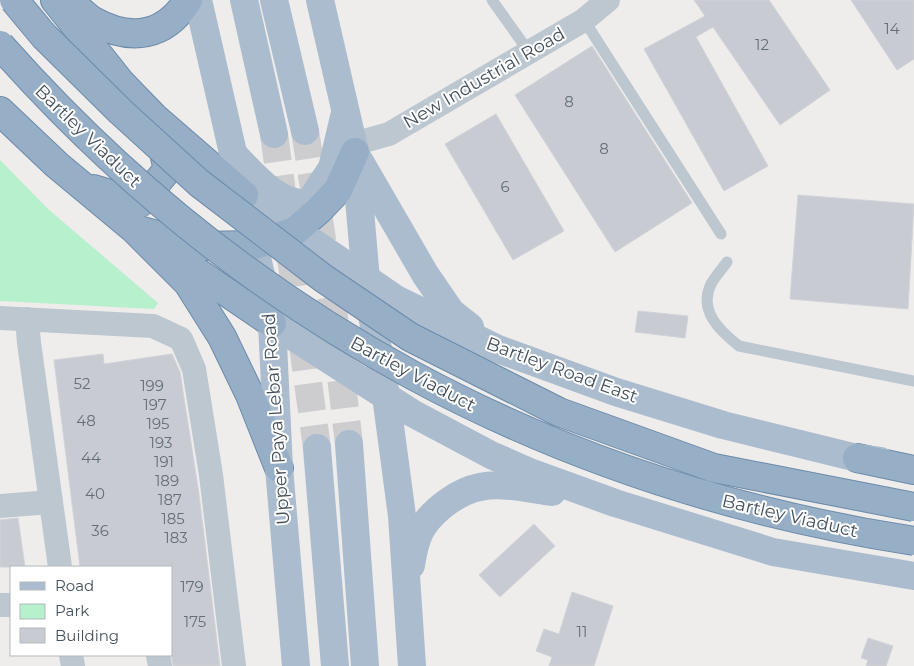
<svg xmlns="http://www.w3.org/2000/svg" width="914" height="666" font-family="Montserrat,sans-serif">
<style>
.green{fill:#b7f0cd}
.building{fill:#c9cbd2;stroke:#d0d3d9}
.lines{fill:none;stroke-linecap:round;stroke-linejoin:round}
.primary-tunnel{stroke:#cdcdcf;stroke-width:28;stroke-dasharray:28 14;stroke-linecap:butt}
.trunk-casing{stroke:#6c8baa;stroke-width:30}
.service{stroke:#bcc7d0;stroke-width:11}
.minor{stroke:#bcc7d0;stroke-width:24}
.primary{stroke:#aabccd;stroke-width:28}
.trunk{stroke:#96aec6;stroke-width:28}
.trunk-bridge-casing{stroke:#6c8baa;stroke-width:30;stroke-linecap:butt}
.trunk-bridge{stroke:#96aec6;stroke-width:28}
.labels{text-anchor:middle;stroke-width:4;stroke-linejoin:round;paint-order:stroke}
.number-label{font-size:15px;fill:#656f79}
.street-label{font-size:18px;fill:#44505b;stroke:#fff}
</style>
<rect width="100%" height="100%" fill="#efecec"/>
<path class="green" d="M 0,160 L 48,209 L 158,303 L 154,309 L 0,301 Z"/>
<g class="building">
<path d="M 694,0 L 769,0 L 830,90 L 780,125 L 713,27 L 696,37 L 768,166 L 724,191 L 644,49 L 705,16 Z"/>
<path d="M 851,0 L 914,0 L 914,59 L 897,70 Z"/>
<path d="M 592,46 L 692,203 L 615,252 L 515,95 Z"/>
<path d="M 496,114 L 564,231 L 513,260 L 445,144 Z"/>
<path d="M 798,195 L 914,204 L 908,309 L 790,299 Z"/>
<path d="M 638,311 L 688,316 L 685,338 L 635,332 Z"/>
<path d="M 103,354 L 104,364 L 172,354 L 180,372 L 199,494 L 220,666 L 173,666 L 171,652 L 171,567 L 80,567 L 54,360 Z"/>
<path d="M 18,518 L 25,567 L 0,567 L 0,520 Z"/>
<path d="M 534,524 L 555,546 L 500,597 L 479,575 Z"/>
<path d="M 572,592 L 613,606 L 594,666 L 549,666 L 552,657 L 536,651 L 544,629 L 559,634 Z"/>
<path d="M 868,638 L 893,646 L 886,666 L 866,666 L 868,660 L 861,658 Z"/>
</g>
<g class="lines">
<g class="primary-tunnel">
<path d="M 305,131 L 333,309 L 349,444"/>
<path d="M 274,134 L 317,448"/>
</g>
<g class="trunk-casing">
<g id="trunk">
<path d="M 55,0 L 121,83 L 154,117 L 244,195"/>
<path d="M 69,1 C 77,7 85,16 93,21 C 131,42 165,37 188,0"/>
<path d="M 0,111 L 57,165 L 134,229 L 188,283 L 222,337 L 250,395 L 279,468"/>
<path d="M 93,189 L 140,203 L 168,169 L 160,137"/>
<path d="M 135,229 L 197,246 L 255,245 L 295,231 L 319,210 L 338,190 L 355,152"/>
<path d="M 178,259 L 272,323"/>
<path d="M 857,458 L 914,470"/>
</g>
</g>
<g class="service">
<path d="M 492,0 L 529,52"/>
<path d="M 584,20 L 721,234"/>
<path d="M 727,262 C 722,269 715,277 711,284 C 698,311 720,331 739,346 L 914,381"/>
</g>
<g class="minor">
<path d="M 353,144 L 389,134 L 584,20 L 608,0"/>
<path d="M 0,318 L 153,326 L 181,339 L 194,369 L 211,475 L 234,666"/>
<path d="M 27,319 L 29,343 L 60,567"/>
<path d="M 0,506 L 51,502"/>
<path d="M 0,605 L 11,605"/>
<path d="M 71,655 L 73,666"/>
<path d="M 158,655 L 160,666"/>
</g>
<g class="primary">
<path d="M 198,0 L 272,323 L 279,468 L 296,666"/>
<path d="M 244,0 L 274,134"/>
<path d="M 274,0 L 305,131"/>
<path d="M 320,0 L 355,152 L 366,280 L 386,396 L 402,516 L 412,666"/>
<path d="M 234,155 C 254,175 278,206 309,203 L 332,168 L 344,117"/>
<path d="M 359,160 L 425,274 L 451,312 L 470,327"/>
<path d="M 244,195 L 396,299 L 498,349 L 616,392 L 723,425 L 857,458 L 880,461"/>
<path d="M 272,323 L 412,413 L 491,455 L 532,473 L 615,503 L 773,552 L 914,576"/>
<path d="M 349,444 L 365,666"/>
<path d="M 317,448 L 335,666"/>
<path d="M 411,565 C 413,552 416,536 424,525 C 436,508 459,491 480,487 C 502,482 530,489 552,492"/>
</g>
<use href="#trunk" class="trunk"/>
<g class="trunk-bridge-casing">
<g id="trunk-bridge">
<path d="M 14,0 L 44,36 L 121,112 L 199,183 L 323,278 L 410,337 L 559,412 L 714,468 L 914,507"/>
<path d="M 0,45 C 243,320 552,485 914,541"/>
</g>
</g>
<use href="#trunk-bridge" class="trunk-bridge"/>
</g>
<g class="labels">
<g class="number-label">
<text x="892" y="34">14</text>
<text x="762" y="50">12</text>
<text x="569" y="107">8</text>
<text x="604" y="154">8</text>
<text x="505" y="192">6</text>
<text x="82" y="389">52</text>
<text x="152" y="391">199</text>
<text x="155" y="410">197</text>
<text x="86" y="426">48</text>
<text x="158" y="429">195</text>
<text x="161" y="448">193</text>
<text x="91" y="463">44</text>
<text x="164" y="467">191</text>
<text x="167" y="486">189</text>
<text x="95" y="499">40</text>
<text x="170" y="505">187</text>
<text x="173" y="524">185</text>
<text x="100" y="536">36</text>
<text x="176" y="543">183</text>
<text x="192" y="592">179</text>
<text x="195" y="627">175</text>
<text x="582" y="637">11</text>
</g>
<g class="street-label">
<text transform="translate(484 78) rotate(-30)" y="6">New Industrial Road</text>
<text transform="translate(88 136) rotate(44)" y="6">Bartley Viaduct</text>
<text transform="translate(562 370) rotate(20)" y="6">Bartley Road East</text>
<text transform="translate(413 374) rotate(28)" y="6">Bartley Viaduct</text>
<text transform="translate(276 419) rotate(-94)" y="6">Upper Paya Lebar Road</text>
<text transform="translate(790 516) rotate(13)" y="6">Bartley Viaduct</text>
</g>
</g>
<rect x="10" y="566" width="162" height="90" fill="#ffffff" stroke="#b4b9bd"/>
<rect x="20" y="582" width="25" height="8" fill="#aabccd" stroke="#b4b9bd"/>
<text x="55" y="591" font-size="15" fill="#44505b">Road</text>
<rect x="20" y="604" width="25" height="15" fill="#b7f0cd" stroke="#b4b9bd"/>
<text x="55" y="616" font-size="15" fill="#44505b">Park</text>
<rect x="20" y="628" width="25" height="15" fill="#c9cbd2" stroke="#b4b9bd"/>
<text x="55" y="641" font-size="15" fill="#44505b">Building</text>
</svg>
